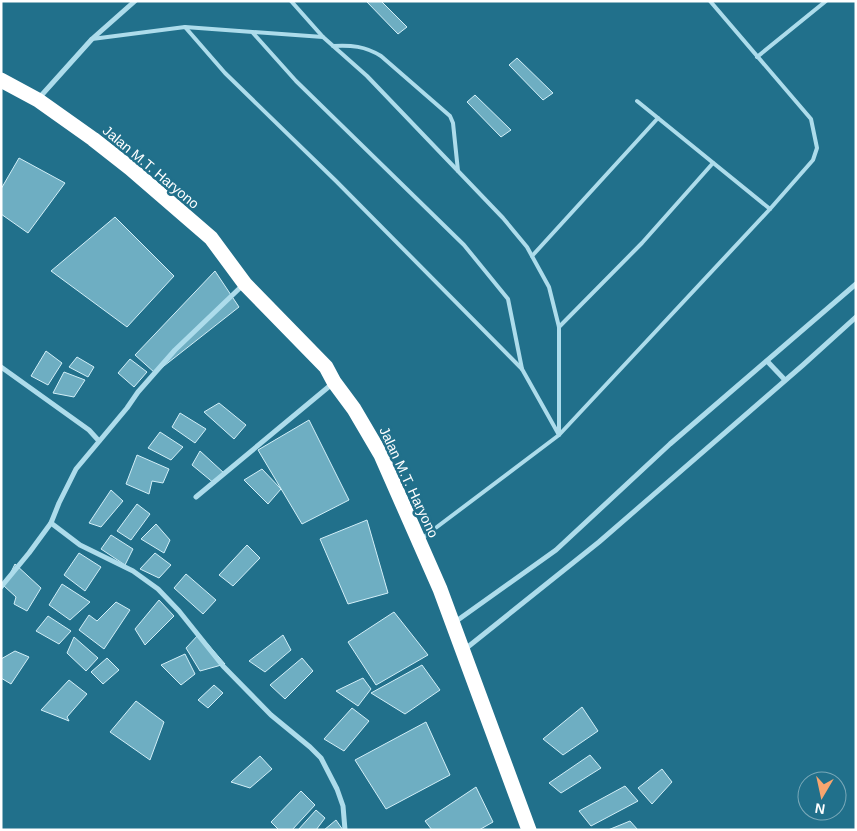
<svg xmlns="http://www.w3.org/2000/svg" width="857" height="831" font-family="Arial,sans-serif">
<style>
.building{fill:#6eaec2;stroke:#d2eff8}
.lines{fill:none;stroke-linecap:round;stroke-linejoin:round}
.lane{stroke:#addceb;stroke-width:4}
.street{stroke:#addceb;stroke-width:5}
.highway{stroke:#fff;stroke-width:15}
.labels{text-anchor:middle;stroke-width:5;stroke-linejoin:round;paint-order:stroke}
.street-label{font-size:14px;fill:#fff;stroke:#21708b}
</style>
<rect width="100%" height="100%" fill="#21708b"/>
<g class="building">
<path d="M 366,1 L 381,1 L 407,27 L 398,34 Z"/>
<path d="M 517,58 L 553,93 L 543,100 L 509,65 Z"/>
<path d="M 475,95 L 511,130 L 501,137 L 467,102 Z"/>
<path d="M 19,158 L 65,183 L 28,233 L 1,214 L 1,189 Z"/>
<path d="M 115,217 L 174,276 L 127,327 L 51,271 Z"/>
<path d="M 215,271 L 239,307 L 155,373 L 135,355 Z"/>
<path d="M 46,351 L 62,363 L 48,385 L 31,376 Z"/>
<path d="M 77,357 L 94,367 L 88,377 L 69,367 Z"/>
<path d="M 130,359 L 147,372 L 134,387 L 118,373 Z"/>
<path d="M 64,372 L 85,380 L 74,397 L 53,393 Z"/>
<path d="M 219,403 L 246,425 L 234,439 L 204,412 Z"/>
<path d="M 180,413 L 206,429 L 195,443 L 172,427 Z"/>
<path d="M 309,420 L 349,500 L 302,524 L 258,450 Z"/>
<path d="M 160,432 L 183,447 L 171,460 L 148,448 Z"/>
<path d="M 200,451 L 224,473 L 215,484 L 192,465 Z"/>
<path d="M 137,455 L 169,469 L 163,483 L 152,481 L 149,494 L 126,484 Z"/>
<path d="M 262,469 L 281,489 L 268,504 L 244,480 Z"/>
<path d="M 111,490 L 123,501 L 101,527 L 89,523 Z"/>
<path d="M 137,504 L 150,514 L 131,540 L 117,531 Z"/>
<path d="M 367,520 L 388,593 L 348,604 L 320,539 Z"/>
<path d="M 156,524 L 170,540 L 164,553 L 141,539 Z"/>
<path d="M 111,535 L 133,549 L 125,565 L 101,549 Z"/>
<path d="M 247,545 L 260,558 L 233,586 L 219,575 Z"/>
<path d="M 79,553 L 101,567 L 85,591 L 64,575 Z"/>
<path d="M 155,553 L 171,565 L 159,578 L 140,569 Z"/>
<path d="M 15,564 L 41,588 L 27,611 L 14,604 L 16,597 L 4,586 Z"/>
<path d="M 186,574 L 216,600 L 203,614 L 174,588 Z"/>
<path d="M 62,584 L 90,602 L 70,620 L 49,605 Z"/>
<path d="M 159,600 L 174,616 L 145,645 L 135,629 Z"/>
<path d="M 116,602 L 130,610 L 104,649 L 79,630 L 89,615 L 97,621 Z"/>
<path d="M 394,612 L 428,655 L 376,685 L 348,642 Z"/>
<path d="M 48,616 L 71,631 L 59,644 L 36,631 Z"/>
<path d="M 199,634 L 225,664 L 200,671 L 186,648 Z"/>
<path d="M 283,635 L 291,650 L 265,672 L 249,661 Z"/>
<path d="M 74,637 L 98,658 L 86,671 L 67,653 Z"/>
<path d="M 15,651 L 29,657 L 11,684 L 1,678 L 1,659 Z"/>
<path d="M 185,654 L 195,674 L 181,685 L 161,665 Z"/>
<path d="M 107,658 L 119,670 L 103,684 L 91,672 Z"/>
<path d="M 302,658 L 313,671 L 285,699 L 270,685 Z"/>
<path d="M 422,665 L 440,690 L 405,714 L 371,693 Z"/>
<path d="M 363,678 L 371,689 L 358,706 L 336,691 Z"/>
<path d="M 69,680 L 87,694 L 67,717 L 69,721 L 41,710 Z"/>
<path d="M 214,685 L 223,693 L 208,708 L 198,700 Z"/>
<path d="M 136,701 L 164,722 L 150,760 L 110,732 Z"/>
<path d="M 582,707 L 598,731 L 563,755 L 543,739 Z"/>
<path d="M 352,708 L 369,721 L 344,751 L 324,739 Z"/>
<path d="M 426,722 L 450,775 L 386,809 L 355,760 Z"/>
<path d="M 590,755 L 601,768 L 561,793 L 549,783 Z"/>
<path d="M 260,756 L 272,769 L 250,788 L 231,782 Z"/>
<path d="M 662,769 L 672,782 L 652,804 L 638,788 Z"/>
<path d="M 625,786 L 638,801 L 591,826 L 579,811 Z"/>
<path d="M 476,787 L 493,822 L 479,830 L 432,830 L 425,821 Z"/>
<path d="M 301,791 L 315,805 L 292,830 L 279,830 L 271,822 Z"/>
<path d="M 316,810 L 325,818 L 316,830 L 298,830 Z"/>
<path d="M 336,820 L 343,830 L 324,830 Z"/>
<path d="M 630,821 L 638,830 L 608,830 Z"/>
</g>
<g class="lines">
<g class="lane">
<path d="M 291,1 L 323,37"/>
<path d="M 185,27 L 225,73 L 336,181 L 522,369 L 559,435 L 770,209 L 813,160 L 817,148 L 811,119 L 710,1"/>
<path d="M 253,33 L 296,81 L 464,245 L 508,299 L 522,369"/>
<path d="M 92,39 L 185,27 L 323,37 L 367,76 L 503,218 L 527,247 L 549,287 L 559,327 L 559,435 L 421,539"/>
<path d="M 333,46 C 351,45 365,46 381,56 L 450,116 L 453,123 L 458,171"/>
<path d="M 757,57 L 826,1"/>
<path d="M 637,101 L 770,209"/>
<path d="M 532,256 L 658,118"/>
<path d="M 559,327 L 642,243 L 713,163"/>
</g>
<g class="street">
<path d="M 39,98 L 92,39 L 135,1"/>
<path d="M 244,284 L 175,350 L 138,392 L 127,408 L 76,469 L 59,503 L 51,523 L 80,545 L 133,571 L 158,589 L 179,611 L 223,666 L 271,715 L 310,747 L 321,758 L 337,789 L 343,806 L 345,830"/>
<path d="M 767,361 L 785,380"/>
<path d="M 1,367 L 89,430 L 99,441"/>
<path d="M 196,497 L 332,384"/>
<path d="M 1,587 L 29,553 L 51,523"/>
<path d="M 455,622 L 556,550 L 670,444 L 856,284"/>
<path d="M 464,650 L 599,542 L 803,365 L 856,317"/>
</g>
<path class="highway" d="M 1,80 L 38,100 L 93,139 L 130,168 L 211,238 L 245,284 L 326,367 L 334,382 L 354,409 L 381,455 L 440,589 L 529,830"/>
</g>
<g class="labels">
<g class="street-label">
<text transform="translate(151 167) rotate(40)" y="5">Jalan M.T. Haryono</text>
<text transform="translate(409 482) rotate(65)" y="5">Jalan M.T. Haryono</text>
</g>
</g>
<rect width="857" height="831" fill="none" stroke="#ffffff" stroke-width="5"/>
<g transform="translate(822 796) rotate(189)"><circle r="24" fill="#21708b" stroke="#7aa9b9"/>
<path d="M0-4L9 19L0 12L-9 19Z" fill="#f8a56e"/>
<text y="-8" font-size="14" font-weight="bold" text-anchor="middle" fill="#ffffff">N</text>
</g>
</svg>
